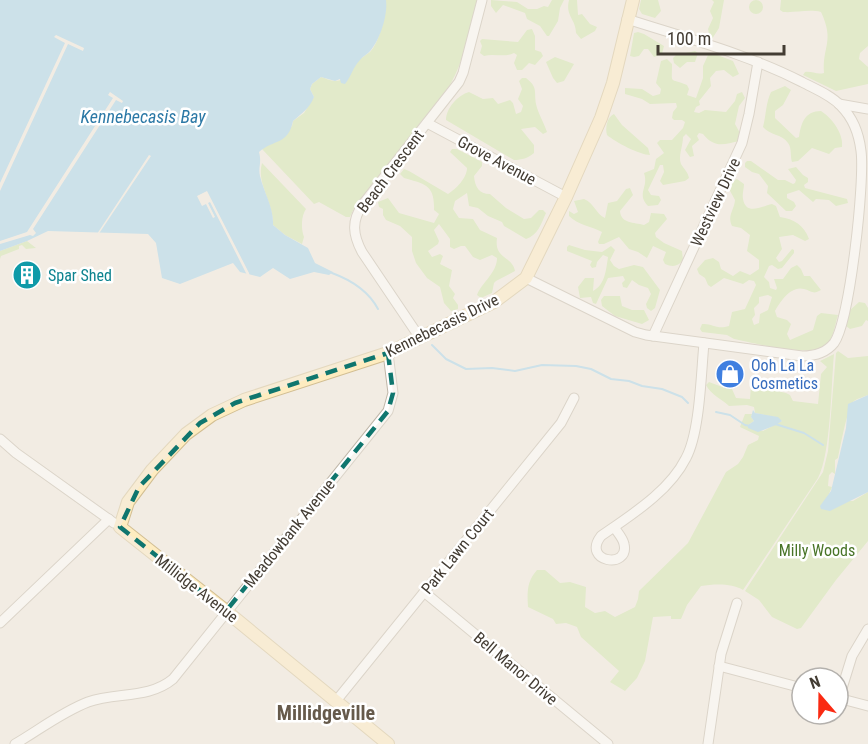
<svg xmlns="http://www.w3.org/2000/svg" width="868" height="744" font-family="'Roboto Condensed',sans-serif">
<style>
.green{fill:#cee6ab;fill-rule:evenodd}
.water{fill:#9ed2ef}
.pier{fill:#f2ece3}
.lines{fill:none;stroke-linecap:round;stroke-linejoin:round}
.stream{stroke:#9ed2ef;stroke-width:2}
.street-casing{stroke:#c0b7a9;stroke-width:11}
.secondary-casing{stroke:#d2be92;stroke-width:14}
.street{stroke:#fff;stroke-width:9}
.secondary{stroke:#feecc0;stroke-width:12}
.marked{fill:none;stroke:#0f766e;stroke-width:4.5;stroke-dasharray:12 8;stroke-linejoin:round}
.labels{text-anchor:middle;stroke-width:5;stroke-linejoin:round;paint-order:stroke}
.street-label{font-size:16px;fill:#433c33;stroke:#fff}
.culture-label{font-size:16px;fill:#0d838f;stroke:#fff;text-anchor:start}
.shop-label{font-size:16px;fill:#366cbe;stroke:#fff;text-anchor:start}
.park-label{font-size:16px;fill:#487427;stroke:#fff}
.water-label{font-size:18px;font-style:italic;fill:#2c79a6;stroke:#fff}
.quarter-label{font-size:20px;font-weight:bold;fill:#665a4b;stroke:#fff}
</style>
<rect width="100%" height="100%" fill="#f2ece3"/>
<g class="green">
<circle cx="756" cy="7" r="7"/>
<path d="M 386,0 L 477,0 C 470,28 465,59 450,85 L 355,206 L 350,217 L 346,217 L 319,202 L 314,204 L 262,149 L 292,126 L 293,121 L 304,113 L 314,97 L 310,89 L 312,84 L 321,77 C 325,78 331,81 335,81 C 347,81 353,68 358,61 C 362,57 366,55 370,52 C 379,43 387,13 386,0 Z"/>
<path d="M 491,0 L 517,2 L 528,9 L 537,9 L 544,6 L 548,7 L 552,0 L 564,0 L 560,8 L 558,21 L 549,36 L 547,36 L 540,26 L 527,19 L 525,13 L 503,5 L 496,13 L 491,6 Z"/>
<path d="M 569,0 L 577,0 L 578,15 L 582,14 L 590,24 L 597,27 L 595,31 L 581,39 L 576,33 C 576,19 565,16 569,0 Z"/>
<path d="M 641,0 L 658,0 L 661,11 L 655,18 L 642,14 L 639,9 Z"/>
<path d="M 712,0 L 724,0 L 719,28 L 712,39 L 710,38 L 708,29 L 713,18 L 710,11 L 714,2 Z"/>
<path d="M 781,0 L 868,0 L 868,46 L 860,53 L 859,59 L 868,67 L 868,84 L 836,91 L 803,75 L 805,72 C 812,71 817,75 824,73 C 822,46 835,42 821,12 C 808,9 796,13 783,12 L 780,10 Z"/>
<path d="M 532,29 L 535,36 L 535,50 L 541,52 L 543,56 L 535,65 L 529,63 L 522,70 L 517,70 L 514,63 L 517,55 L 514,53 C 504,58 494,53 484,56 L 480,53 L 482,46 L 480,41 L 482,39 L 518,42 L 527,30 Z"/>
<path d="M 638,32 L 644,34 L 664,46 L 662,54 L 654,57 L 648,49 L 644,49 L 639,56 L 634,57 L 630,56 L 634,33 Z"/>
<path d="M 695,51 L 698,53 L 695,62 L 687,62 L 680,68 L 674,63 L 673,58 L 676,55 Z"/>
<path d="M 712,53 L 733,61 L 739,74 L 733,77 L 724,70 L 716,71 L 710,78 L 711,86 L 699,101 L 700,105 L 696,107 L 694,112 L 699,113 L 705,110 L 726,112 L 735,101 L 737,94 L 742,92 L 745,98 L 739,106 L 735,124 L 740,133 L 740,141 C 724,144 715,149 703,134 L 699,133 L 697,136 L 699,140 L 692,146 L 694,156 L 690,157 L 685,150 L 691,139 L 686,134 L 683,137 C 683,146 678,156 681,164 C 684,169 688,172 689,178 L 685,181 L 663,185 L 660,181 L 664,172 L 663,165 L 660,165 L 648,190 L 651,195 L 659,196 L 661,200 L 658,205 L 648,206 C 636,193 649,188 644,173 L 654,169 L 656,159 L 664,153 L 657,143 L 660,140 L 672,140 L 683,128 L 685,122 L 682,120 L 674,120 L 672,118 L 673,112 L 677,107 L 676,103 L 650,104 L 642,99 L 625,94 L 625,88 L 642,89 L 653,96 L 660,94 L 661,89 L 656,83 L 661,61 L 667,59 L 672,64 C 672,86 669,77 687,85 L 689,89 L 687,95 L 696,98 L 703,78 L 703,66 L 708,55 Z"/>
<path d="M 555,57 L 574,64 L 564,81 L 557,83 L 553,78 L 546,62 Z"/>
<path d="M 522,78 L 526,78 C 538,87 534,91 536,104 C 538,113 544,123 547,132 L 543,134 L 535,127 L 521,129 L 534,145 L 534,153 C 528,158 522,160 514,160 L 446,120 C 446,108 458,95 469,92 L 483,99 L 493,98 L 498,104 L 510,100 L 513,103 L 516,114 L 521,112 L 523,106 L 518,99 L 522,89 L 519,81 Z"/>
<path d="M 785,86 L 791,90 L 783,105 L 775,111 L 775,118 L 796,138 L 799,137 C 801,123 805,111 821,111 C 832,118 844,134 842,147 L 835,148 L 829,154 L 812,148 L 798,161 L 792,162 C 790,156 792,148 788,143 C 782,134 769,135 763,127 C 766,115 766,102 771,92 Z"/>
<path d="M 614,114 L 622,125 L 648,148 L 650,155 C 640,155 615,142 607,135 C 605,128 607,117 614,114 Z"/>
<path d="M 452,149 L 457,149 L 482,162 L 482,166 L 474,176 C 475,187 479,194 490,194 L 506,208 L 524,219 L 531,218 L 539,210 L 543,210 L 546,213 C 541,224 538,235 526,239 L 504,226 L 502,222 L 488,216 L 478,208 L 469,206 L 467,193 L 455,201 L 453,209 L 459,218 L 473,219 L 480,230 L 497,238 C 494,260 512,255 515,271 L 496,281 L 494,283 L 492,293 L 481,298 L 477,295 C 482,282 497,273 497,258 L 492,255 L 480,260 L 473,257 L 465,246 L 461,246 L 454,249 L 450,247 L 450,239 L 439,224 L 434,230 L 439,241 L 438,244 L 428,251 L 432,257 L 440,254 L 443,256 L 440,264 L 452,270 L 449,286 L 455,294 L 453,298 L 458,305 L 458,309 L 451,311 L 444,303 L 440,287 L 427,278 L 416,263 L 412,251 L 412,237 L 400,226 L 386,220 L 383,215 L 383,209 L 379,207 L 378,202 L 388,198 L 399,213 L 434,223 L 439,214 L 434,210 C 435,185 425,184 404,178 L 400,174 L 404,169 L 409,171 L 448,194 C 456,189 467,178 467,168 L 450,152 Z"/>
<path d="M 747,161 L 751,161 L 778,180 L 785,180 L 793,184 L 795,183 L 796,180 L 788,169 L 796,167 L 803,175 L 808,178 L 808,182 L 804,185 L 805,188 L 847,199 L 848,203 L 836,206 L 829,200 L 816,199 L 813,202 L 799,190 L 787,194 L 787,198 L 794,202 L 796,206 L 792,211 L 786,211 L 767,193 L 768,186 L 759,174 L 752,172 L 745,167 L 745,163 Z"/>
<path d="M 262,163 L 306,209 C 301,216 301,229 304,237 L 302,244 L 285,235 L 273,225 C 274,203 256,184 262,163 Z"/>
<path d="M 737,179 L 744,184 C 744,189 742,194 743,199 C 746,216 762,206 772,204 L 776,206 L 780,217 C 794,219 804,225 809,239 L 805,241 L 793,235 L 779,237 L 782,249 L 776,258 L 779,262 L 782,261 L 792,249 L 794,250 L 794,253 L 782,268 L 778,269 L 772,265 L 769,266 L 764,277 L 769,282 L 770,288 L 776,290 L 777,288 L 774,279 L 783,279 L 791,268 L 797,265 L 801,269 L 804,276 L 810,276 L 821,290 C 813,295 812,291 804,289 C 791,285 780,302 775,311 L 777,317 L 787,320 L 791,324 L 787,334 L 790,340 L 813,330 L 817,316 L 821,313 L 838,315 C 835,324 834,338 826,345 C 811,358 754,343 734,339 L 727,335 L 702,332 L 700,329 L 702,324 C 713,323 716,330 729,326 L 732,312 L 745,309 L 756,285 L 754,281 L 749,280 L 743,284 L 724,278 L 711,287 L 708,285 L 705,278 L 699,274 L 697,269 L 705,260 L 713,258 L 719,262 L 721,269 L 733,276 L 740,271 L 750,275 L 759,269 L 759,260 L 747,251 L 750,235 L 741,228 L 732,226 C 727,215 734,211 735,200 L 729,189 L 733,181 ZM 768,295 L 772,297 L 768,310 L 760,314 L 759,323 L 754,325 L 752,319 L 755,315 L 754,308 L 759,303 L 759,297 Z"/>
<path d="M 630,188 L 633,195 L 620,211 C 621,224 634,222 644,225 L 649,222 L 651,213 L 664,214 L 667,219 L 655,233 L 656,237 L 664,243 L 682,251 L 683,260 C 678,267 672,267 665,264 L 663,260 L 666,252 L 653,246 L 647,258 L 638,252 L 629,249 L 619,237 L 604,244 L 599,244 L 598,242 L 602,232 C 591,226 578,225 569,216 L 569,211 L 574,214 L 578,212 L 574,201 L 584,199 C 594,203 596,214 605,218 L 608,203 L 617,201 L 626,189 Z"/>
<path d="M 27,241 L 36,248 L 26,249 L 22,245 L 19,246 L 19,249 L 1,256 L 0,259 L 0,251 Z"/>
<path d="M 569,245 L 585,250 L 602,252 L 611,246 L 615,250 L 610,260 L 614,266 L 619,269 L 634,265 L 643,267 L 660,290 L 655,308 L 651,311 L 647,308 L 646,304 L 651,294 L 648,288 L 639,285 L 632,280 L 627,288 L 623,287 L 622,283 L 625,280 L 623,276 L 608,278 L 596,304 L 593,303 L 591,297 L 580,298 L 578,287 L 585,278 L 594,278 L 593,291 C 605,285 606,270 608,257 L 603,255 L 597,262 L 596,267 L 592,268 L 590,265 L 592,261 L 567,251 L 567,247 Z"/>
<path d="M 604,296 L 620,296 L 622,306 L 632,310 L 644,310 L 649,320 L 642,324 L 615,316 L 602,306 L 601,300 Z"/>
<path d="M 859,302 L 865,303 L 868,308 L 868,321 L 866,320 L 862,326 L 850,329 L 846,326 L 849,311 Z"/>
<path d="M 838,351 L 848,358 L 868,356 L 868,395 C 864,397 858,398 854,401 C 848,405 840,448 838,458 L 835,460 L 835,474 L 832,472 L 829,475 L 828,486 L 832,487 L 826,501 L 853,501 L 868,492 L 868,541 L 836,580 L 801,628 L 797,629 L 772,617 L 759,600 L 745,591 L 823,472 L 828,451 L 836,353 Z"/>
<path d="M 834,354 C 831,385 831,453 818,478 L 743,590 C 732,583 714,584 701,586 L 687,605 L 681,619 L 671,619 L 671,616 L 653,617 L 645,661 L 637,678 L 625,691 L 610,682 L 619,671 L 581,637 L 577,627 L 566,623 L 556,624 L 553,619 L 528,607 C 527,592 527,581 537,570 L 545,570 L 560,583 L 570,582 L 586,587 L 585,607 L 595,613 L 605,611 L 615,617 L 635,607 L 638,599 L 639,591 L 688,543 L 726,472 L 738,464 L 743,457 L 748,445 L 758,440 L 759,436 L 740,427 L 745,414 L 752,414 L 751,417 L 754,421 L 748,425 L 752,428 L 763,431 L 782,421 L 775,417 L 755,413 L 754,407 L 747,405 L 729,406 C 722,399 711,395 706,385 L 709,382 L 725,388 L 732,389 L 736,398 L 750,399 L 751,385 L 786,393 L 790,395 L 793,401 L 818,404 L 821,374 L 827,367 L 820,361 Z"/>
</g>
<g class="water">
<path d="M 0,0 L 386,0 C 388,15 380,39 371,50 C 368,54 363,56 360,60 C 353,67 351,77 345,84 L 341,83 L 340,79 L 335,81 L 321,77 L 312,84 L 310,89 L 314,97 C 309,109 302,113 293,121 C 288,145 274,139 259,152 C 262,163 258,167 260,176 C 264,193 274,208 273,225 L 285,235 L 308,248 L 315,263 L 333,272 L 329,275 L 314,272 L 290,279 L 273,268 L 260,277 L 240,272 L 233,263 L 180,284 L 162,278 L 156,243 L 148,234 L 48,231 L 27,241 L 0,251 Z"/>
<path d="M 868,395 L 868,492 L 830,511 L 821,509 L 820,506 L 831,491 L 846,428 L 848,404 Z"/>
<path d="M 753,410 L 755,413 L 778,417 L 782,421 L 776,425 L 758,432 L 748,428 L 748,425 L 754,421 L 751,417 Z"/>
</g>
<g class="pier">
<path d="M 56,35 L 84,48 L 83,51 L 68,44 L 0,191 L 0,183 L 65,43 L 54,37 Z"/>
<path d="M 110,92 L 123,101 L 122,103 L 116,100 L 33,229 L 36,233 L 33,236 L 30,235 L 0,244 L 0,241 L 27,232 L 113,98 L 108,95 Z"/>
<path d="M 149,155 L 151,156 L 98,235 L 97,234 Z"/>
<path d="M 207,191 L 249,273 L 250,278 L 248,277 L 210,202 L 208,203 L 215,217 L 213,218 L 206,204 L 202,206 L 197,196 Z"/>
</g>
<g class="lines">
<g class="stream">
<path d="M 332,273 C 351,280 368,290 378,309"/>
<path d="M 432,345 L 446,359 L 466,369 L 492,368 L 515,371 L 542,365 L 576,366 L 591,369 L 611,379 L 629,381 L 642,386 L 662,389 L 682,397 L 688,403"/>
<path d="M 716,412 L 730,415 L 745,425 L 750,426"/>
<path d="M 775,424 L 804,433 L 823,445"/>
</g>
<g class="street-casing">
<g id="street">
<path d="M 839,104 L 868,109"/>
<path d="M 427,123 L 566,197"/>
<path d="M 526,278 L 635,332 L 646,335 L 802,356 C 814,356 826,353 834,343 C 850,321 865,180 861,151 C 859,134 853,118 841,106 C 831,95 815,89 802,82 C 747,54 686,38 627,19"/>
<path d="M 653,336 L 742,143 L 749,114 L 758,62"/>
<path d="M 420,338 L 362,252 C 353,235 351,221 363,204 L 459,82 L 463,73 L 482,0"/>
<path d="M 0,439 L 16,453 L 114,523"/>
<path d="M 614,527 C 617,532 623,538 624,544 C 630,570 581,562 601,536 C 631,515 669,492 686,458 C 700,432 701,374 704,343"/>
<path d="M 424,592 L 608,744"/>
<path d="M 0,623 L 109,519"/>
<path d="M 719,666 L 802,688"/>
<path d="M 838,698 L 868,706"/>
<path d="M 839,698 L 852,656 L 868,629"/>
<path d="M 336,701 L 561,423 L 574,398"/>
<path d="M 15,744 C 39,730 62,712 88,702 C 116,692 149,699 173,679 L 388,411 L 393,393 L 388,353"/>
<path d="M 708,744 L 721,654 L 737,603"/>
</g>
</g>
<g class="secondary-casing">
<path id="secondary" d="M 388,744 L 226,611 L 120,527 L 128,502 L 152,470 L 186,434 L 212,415 L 244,400 L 388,353 L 494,302 L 526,278 L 566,197 L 601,118 L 613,83 L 633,0"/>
</g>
<use href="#street" class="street"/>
<use href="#secondary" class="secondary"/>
</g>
<path d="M0 0H868V744H0ZM 388,353 L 393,393 L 388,411 L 226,611 L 120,527 L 139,487 L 200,423 L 235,403 Z" fill="#f2ece3" fill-opacity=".55" fill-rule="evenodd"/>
<path class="marked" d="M 388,353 L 393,393 L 388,411 L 226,611 L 120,527 L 139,487 L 200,423 L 235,403 Z"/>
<defs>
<g id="building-disc" transform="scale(1.5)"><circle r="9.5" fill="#0f9aa8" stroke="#fff"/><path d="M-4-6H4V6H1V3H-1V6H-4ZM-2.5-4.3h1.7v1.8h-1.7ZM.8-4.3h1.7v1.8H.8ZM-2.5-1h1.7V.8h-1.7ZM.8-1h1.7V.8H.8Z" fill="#fff"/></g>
<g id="shop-disc" transform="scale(1.5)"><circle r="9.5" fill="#3f7fe0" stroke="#fff"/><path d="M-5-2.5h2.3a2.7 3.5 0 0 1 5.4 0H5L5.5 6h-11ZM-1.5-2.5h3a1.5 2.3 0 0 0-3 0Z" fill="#fff"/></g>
</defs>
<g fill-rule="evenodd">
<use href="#building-disc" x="27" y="275"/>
<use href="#shop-disc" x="730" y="374"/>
</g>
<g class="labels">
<g class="street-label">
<text transform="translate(497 160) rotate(28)" y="6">Grove Avenue</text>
<text transform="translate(390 171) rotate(-53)" y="6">Beach Crescent</text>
<text transform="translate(715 202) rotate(-65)" y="6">Westview Drive</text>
<text transform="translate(442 325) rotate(-26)" y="6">Kennebecasis Drive</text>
<text transform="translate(289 533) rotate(-51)" y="6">Meadowbank Avenue</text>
<text transform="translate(457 551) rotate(-51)" y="6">Park Lawn Court</text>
<text transform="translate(197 588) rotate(38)" y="6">Millidge Avenue</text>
<text transform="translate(516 668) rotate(40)" y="6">Bell Manor Drive</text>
</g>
<g class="culture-label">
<text x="48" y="281">Spar Shed</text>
</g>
<g class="shop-label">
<text x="751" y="371">Ooh La La<tspan x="751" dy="18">Cosmetics</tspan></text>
</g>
<g class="park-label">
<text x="817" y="556">Milly Woods</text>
</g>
<g class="water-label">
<text x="143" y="123">Kennebecasis Bay</text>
</g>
<g class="quarter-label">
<text x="326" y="720">Millidgeville</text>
</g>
</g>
<g transform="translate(820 696) rotate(340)"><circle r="28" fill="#ffffff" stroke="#b4b1ad" stroke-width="1.5"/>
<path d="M0-4.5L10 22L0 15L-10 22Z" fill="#fa2a12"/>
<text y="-9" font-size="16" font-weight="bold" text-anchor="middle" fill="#433c33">N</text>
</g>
<path d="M658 45v9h126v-9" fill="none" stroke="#433c33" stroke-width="3"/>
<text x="667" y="45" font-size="18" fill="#433c33" stroke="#ffffff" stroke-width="4.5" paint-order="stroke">100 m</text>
</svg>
